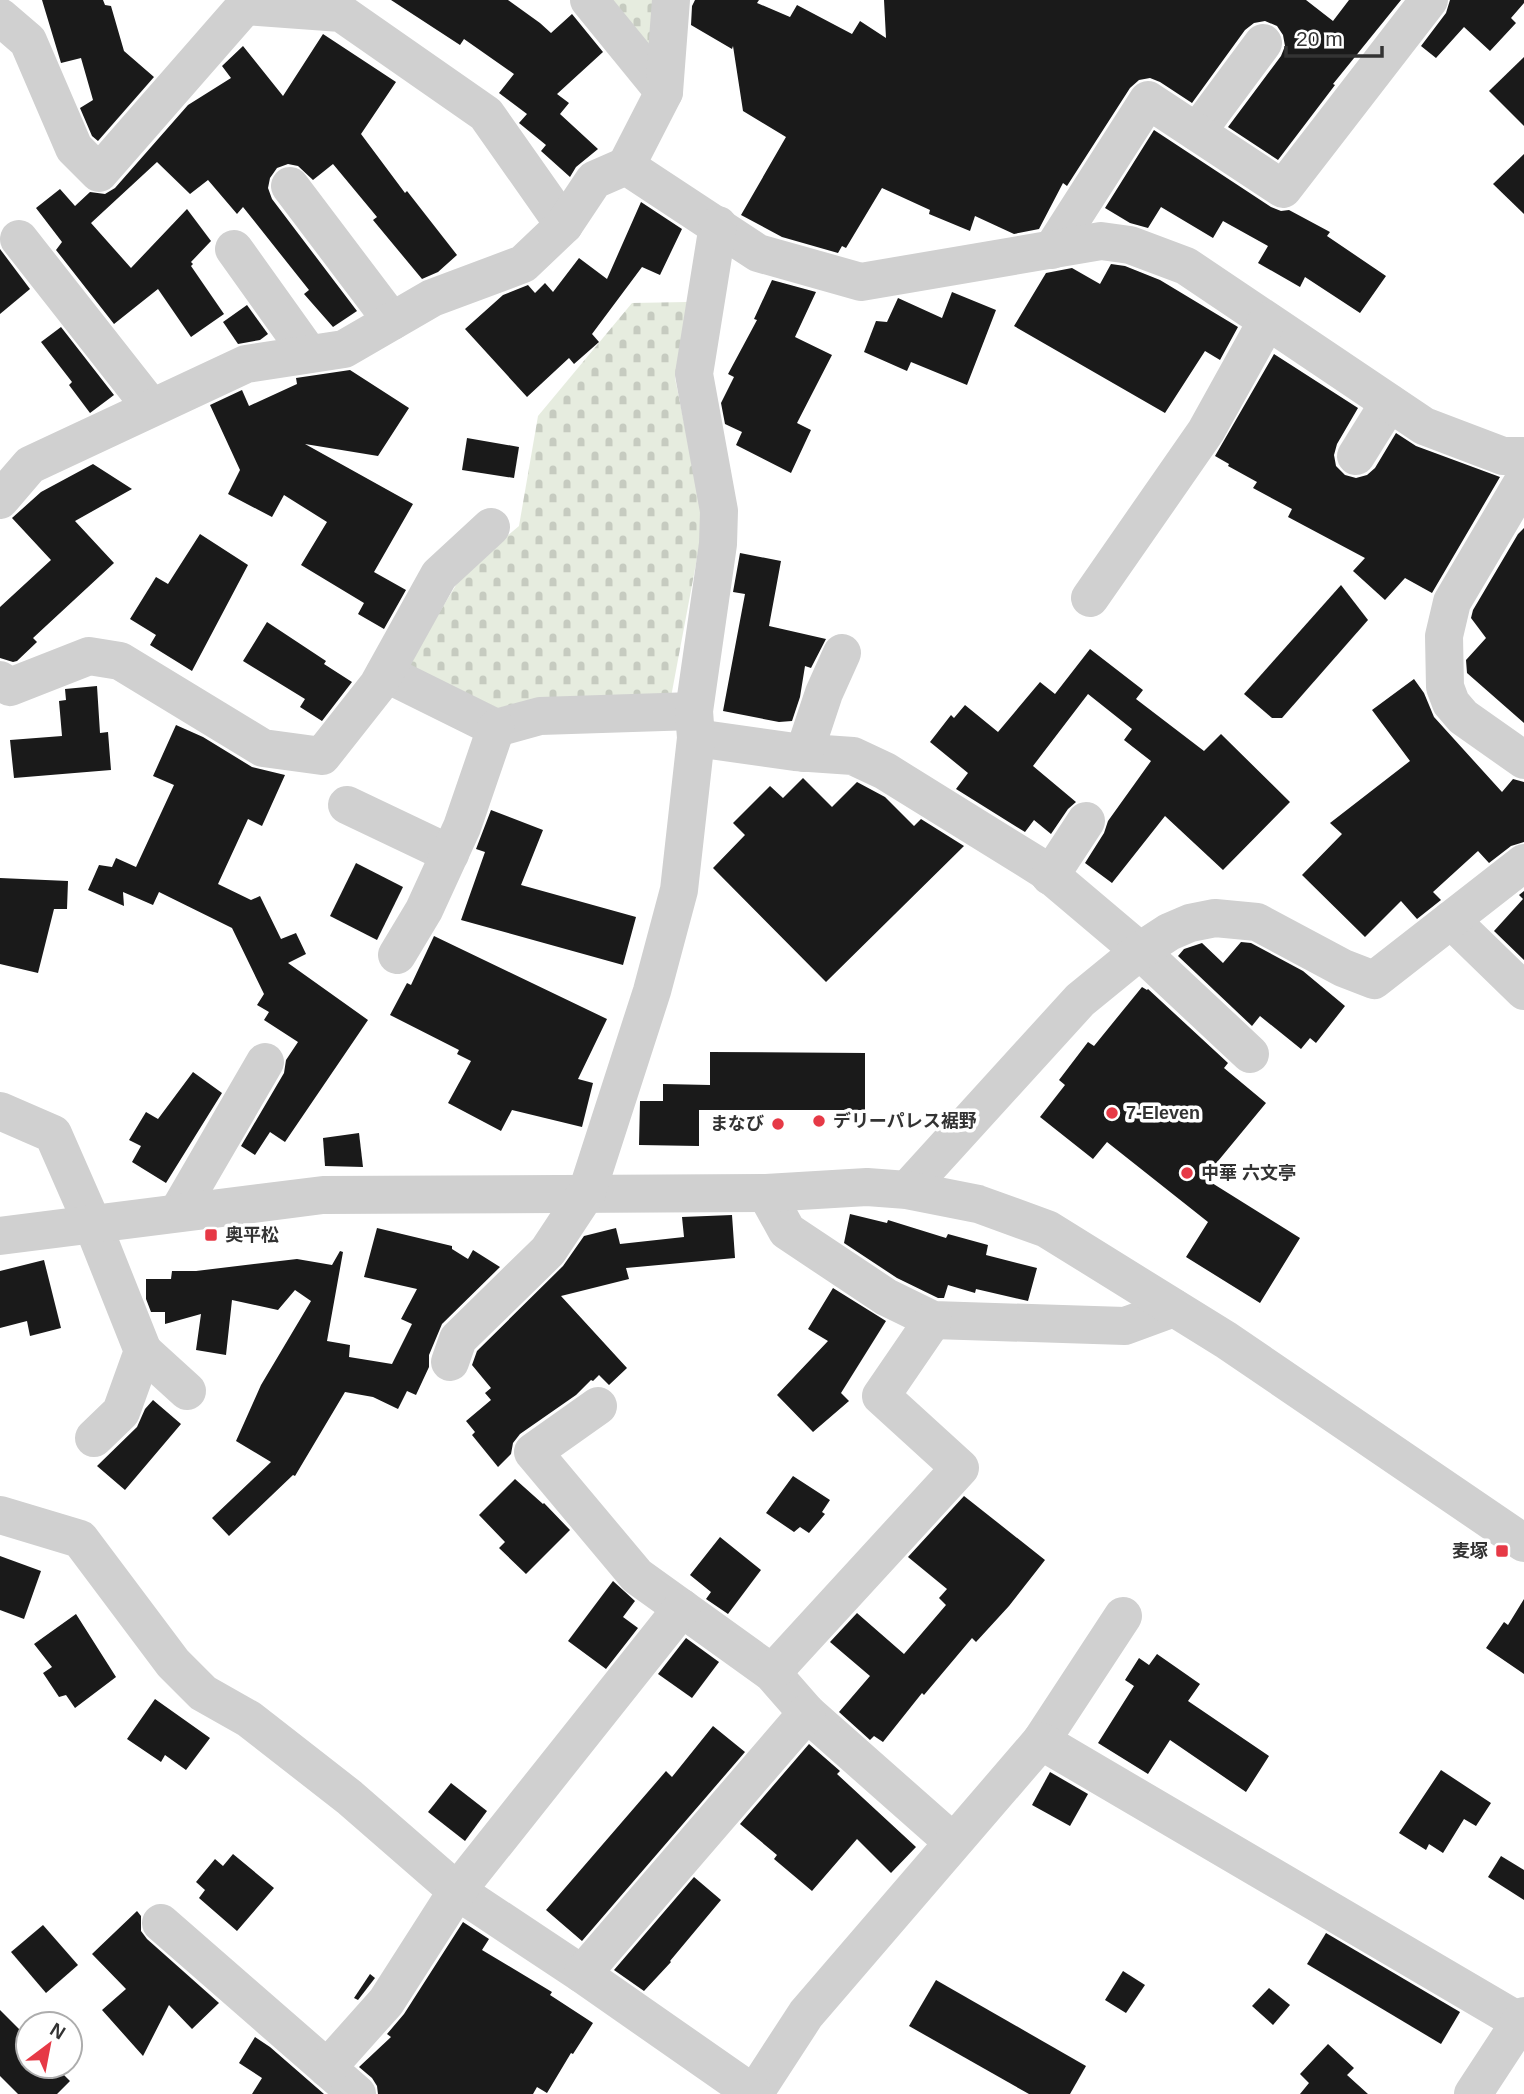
<svg xmlns="http://www.w3.org/2000/svg" width="1524" height="2094" font-family="Arial,'Noto Sans JP',sans-serif">
<style>
.cemetery{fill:url(#cemetery-stones)}
.building{fill:#1a1a1a}
.lines{fill:none;stroke-linecap:round;stroke-linejoin:round}
.minor{stroke:#d0d0d0;stroke-width:38}
.poi-dot{fill:#e63946;stroke:#fff;stroke-width:2.5}
.labels{text-anchor:middle;stroke-width:7;stroke-linejoin:round;paint-order:stroke}
.poi-label{font-size:18px;font-weight:bold;fill:#333;stroke:#fff;text-anchor:start}
</style>
<defs>
<pattern id="cemetery-stones" width="16" height="16" patternUnits="userSpaceOnUse" patternTransform="scale(1.75)"><rect width="16" height="16" fill="#e6ecdf"/><path d="M2 7V4a2 2 0 0 1 4 0v3zM10 15v-3a2 2 0 0 1 4 0v3z" fill="#c6cbc0"/></pattern>
</defs>
<rect width="100%" height="100%" fill="#fff"/>
<g class="cemetery">
<path d="M 605,0 L 653,0 L 655,51 Z"/>
<path d="M 687,302 L 675,378 L 704,521 L 671,697 L 493,712 L 403,672 L 464,572 L 519,526 L 538,416 L 632,303 Z"/>
</g>
<g class="building">
<path d="M 42,0 L 103,0 L 105,5 L 111,6 L 124,51 L 154,77 L 98,141 L 92,136 L 80,108 L 93,100 L 81,58 L 61,63 Z"/>
<path d="M 391,0 L 508,0 L 540,23 L 551,33 L 572,14 L 603,52 L 557,94 L 569,103 L 560,114 L 598,149 L 576,167 L 570,177 L 541,151 L 546,145 L 519,123 L 527,114 L 499,93 L 514,74 L 464,39 L 460,45 Z"/>
<path d="M 695,0 L 759,0 L 757,3 L 790,17 L 797,5 L 852,34 L 860,21 L 886,38 L 884,0 L 1306,0 L 1333,21 L 1349,0 L 1401,0 L 1333,84 L 1335,85 L 1278,160 L 1228,127 L 1281,56 L 1285,46 L 1283,35 L 1277,26 L 1265,21 L 1254,23 L 1245,30 L 1192,103 L 1160,82 L 1150,78 L 1139,80 L 1130,88 L 1067,186 L 1063,183 L 1039,229 L 1014,234 L 975,216 L 970,231 L 929,214 L 930,210 L 882,188 L 846,248 L 842,246 L 838,253 L 782,237 L 741,215 L 786,137 L 743,111 L 733,46 L 732,49 L 691,25 L 692,6 Z"/>
<path d="M 1450,0 L 1524,0 L 1524,3 L 1511,18 L 1516,23 L 1490,51 L 1464,27 L 1436,58 L 1421,46 L 1446,13 Z"/>
<path d="M 323,34 L 396,82 L 361,134 L 405,193 L 407,191 L 457,255 L 438,272 L 422,279 L 373,220 L 377,217 L 333,164 L 313,180 L 298,166 L 288,164 L 277,168 L 270,178 L 268,188 L 272,199 L 357,311 L 333,327 L 304,294 L 309,290 L 243,207 L 237,214 L 208,180 L 190,194 L 157,162 L 91,223 L 131,268 L 187,209 L 211,241 L 191,262 L 193,264 L 191,266 L 224,314 L 191,337 L 158,289 L 114,324 L 56,250 L 62,242 L 36,208 L 60,189 L 75,206 L 90,192 L 105,194 L 115,188 L 188,105 L 231,78 L 222,66 L 243,46 L 283,96 Z"/>
<path d="M 1524,57 L 1524,126 L 1489,91 Z"/>
<path d="M 1154,130 L 1271,207 L 1281,211 L 1289,210 L 1330,232 L 1327,236 L 1386,276 L 1360,313 L 1305,277 L 1300,287 L 1258,263 L 1268,246 L 1223,221 L 1213,238 L 1161,207 L 1148,228 L 1130,223 L 1105,208 Z"/>
<path d="M 1524,154 L 1524,214 L 1493,184 Z"/>
<path d="M 641,202 L 682,229 L 660,275 L 642,267 L 592,334 L 599,342 L 574,364 L 569,358 L 527,397 L 465,329 L 503,295 L 528,285 L 535,293 L 545,283 L 553,292 L 579,258 L 607,279 Z"/>
<path d="M 0,249 L 30,289 L 0,314 Z"/>
<path d="M 1111,264 L 1125,266 L 1160,280 L 1238,327 L 1220,360 L 1205,351 L 1165,413 L 1014,326 L 1046,273 L 1072,268 L 1100,284 Z"/>
<path d="M 772,280 L 816,292 L 795,337 L 832,355 L 797,423 L 811,430 L 791,473 L 736,445 L 742,432 L 725,424 L 721,403 L 734,377 L 728,374 L 757,320 L 754,319 Z"/>
<path d="M 952,292 L 996,310 L 967,385 L 911,362 L 907,371 L 864,352 L 876,321 L 887,322 L 898,298 L 942,318 Z"/>
<path d="M 247,305 L 268,334 L 260,340 L 238,344 L 223,322 Z"/>
<path d="M 61,327 L 114,395 L 90,413 L 69,385 L 72,382 L 41,342 Z"/>
<path d="M 1274,354 L 1358,408 L 1337,444 L 1334,455 L 1336,466 L 1345,475 L 1356,478 L 1367,475 L 1375,468 L 1396,433 L 1416,446 L 1500,477 L 1432,593 L 1405,578 L 1385,600 L 1353,571 L 1365,558 L 1288,517 L 1292,509 L 1253,488 L 1257,482 L 1228,466 L 1229,464 L 1215,456 Z"/>
<path d="M 350,370 L 409,408 L 378,456 L 305,444 L 413,504 L 374,572 L 406,590 L 384,629 L 358,614 L 364,603 L 301,565 L 327,522 L 284,495 L 272,517 L 228,494 L 240,470 L 210,405 L 242,390 L 249,406 L 297,384 L 296,378 Z"/>
<path d="M 467,438 L 519,447 L 514,478 L 462,470 Z"/>
<path d="M 93,464 L 132,489 L 75,521 L 114,563 L 33,638 L 37,642 L 17,661 L 13,662 L 0,658 L 0,607 L 51,560 L 12,518 L 41,492 Z"/>
<path d="M 1524,528 L 1524,723 L 1467,673 L 1466,660 L 1486,638 L 1471,618 L 1473,610 L 1518,534 Z"/>
<path d="M 200,534 L 248,565 L 192,671 L 150,645 L 156,635 L 130,619 L 156,577 L 168,584 Z"/>
<path d="M 740,553 L 781,561 L 769,626 L 826,639 L 811,668 L 805,666 L 800,697 L 792,721 L 779,722 L 723,711 L 745,594 L 733,592 Z"/>
<path d="M 1341,585 L 1368,620 L 1282,718 L 1272,718 L 1244,694 Z"/>
<path d="M 267,622 L 326,661 L 324,664 L 352,682 L 322,721 L 300,707 L 305,699 L 243,661 Z"/>
<path d="M 1090,649 L 1143,690 L 1136,699 L 1204,751 L 1221,734 L 1290,802 L 1223,870 L 1165,816 L 1112,883 L 1085,863 L 1104,833 L 1108,821 L 1151,761 L 1124,740 L 1132,729 L 1088,694 L 1033,766 L 1076,802 L 1068,809 L 1051,834 L 1034,820 L 1025,832 L 956,789 L 968,773 L 930,742 L 951,715 L 954,718 L 965,705 L 998,732 L 1040,682 L 1055,694 Z"/>
<path d="M 1414,679 L 1424,693 L 1434,717 L 1502,792 L 1513,779 L 1524,782 L 1524,842 L 1511,846 L 1489,863 L 1478,851 L 1433,892 L 1441,900 L 1417,919 L 1401,901 L 1365,937 L 1302,875 L 1342,834 L 1330,823 L 1410,761 L 1372,710 Z"/>
<path d="M 97,686 L 100,733 L 108,732 L 111,770 L 14,778 L 10,740 L 62,736 L 59,701 L 66,700 L 65,689 Z"/>
<path d="M 176,725 L 203,737 L 252,767 L 285,775 L 262,826 L 248,819 L 218,884 L 251,900 L 260,896 L 281,939 L 296,933 L 306,954 L 288,963 L 368,1020 L 285,1142 L 270,1132 L 255,1155 L 241,1146 L 284,1073 L 286,1060 L 298,1042 L 264,1020 L 269,1012 L 257,1005 L 264,994 L 232,928 L 159,892 L 153,905 L 123,892 L 124,906 L 88,890 L 99,865 L 112,867 L 116,858 L 136,867 L 174,785 L 153,776 Z"/>
<path d="M 803,778 L 832,807 L 857,782 L 885,797 L 914,826 L 921,819 L 964,846 L 826,982 L 713,868 L 745,835 L 733,823 L 770,786 L 783,798 Z"/>
<path d="M 491,810 L 543,830 L 521,885 L 636,917 L 623,965 L 461,920 L 485,852 L 476,849 Z"/>
<path d="M 356,863 L 403,887 L 377,940 L 330,916 Z"/>
<path d="M 0,878 L 68,881 L 67,909 L 54,909 L 38,973 L 0,964 Z"/>
<path d="M 1524,891 L 1524,960 L 1494,931 L 1523,899 L 1519,895 Z"/>
<path d="M 434,936 L 607,1019 L 578,1079 L 593,1083 L 582,1127 L 512,1110 L 501,1131 L 448,1103 L 471,1061 L 457,1054 L 459,1050 L 390,1015 L 407,983 L 411,985 Z"/>
<path d="M 1241,942 L 1251,943 L 1303,971 L 1345,1006 L 1316,1043 L 1310,1038 L 1301,1049 L 1260,1016 L 1252,1026 L 1178,956 L 1184,949 L 1202,943 L 1223,963 Z"/>
<path d="M 1142,987 L 1147,990 L 1148,989 L 1228,1063 L 1224,1068 L 1266,1103 L 1204,1178 L 1300,1238 L 1260,1303 L 1186,1257 L 1208,1222 L 1107,1142 L 1093,1159 L 1040,1117 L 1065,1085 L 1059,1080 L 1088,1042 L 1094,1046 Z"/>
<path d="M 710,1052 L 865,1053 L 865,1110 L 699,1110 L 699,1146 L 639,1145 L 640,1101 L 663,1101 L 663,1084 L 710,1085 Z"/>
<path d="M 193,1072 L 222,1093 L 166,1183 L 132,1162 L 141,1146 L 129,1140 L 146,1112 L 158,1119 Z"/>
<path d="M 359,1133 L 363,1167 L 325,1166 L 323,1138 Z"/>
<path d="M 850,1214 L 887,1223 L 888,1220 L 946,1238 L 948,1234 L 988,1245 L 986,1255 L 1037,1268 L 1028,1301 L 976,1289 L 975,1293 L 948,1285 L 944,1298 L 938,1298 L 897,1278 L 844,1243 Z"/>
<path d="M 732,1215 L 735,1258 L 626,1268 L 629,1279 L 561,1296 L 627,1368 L 609,1385 L 599,1375 L 593,1381 L 591,1380 L 576,1395 L 520,1434 L 513,1443 L 511,1454 L 498,1467 L 472,1435 L 475,1432 L 466,1421 L 491,1400 L 485,1393 L 491,1388 L 472,1365 L 477,1351 L 563,1266 L 584,1236 L 616,1228 L 620,1244 L 684,1237 L 682,1217 Z"/>
<path d="M 377,1228 L 452,1246 L 452,1249 L 468,1259 L 473,1250 L 500,1267 L 442,1324 L 429,1355 L 429,1367 L 416,1395 L 407,1391 L 398,1409 L 373,1397 L 345,1392 L 295,1476 L 293,1475 L 229,1536 L 212,1518 L 271,1462 L 236,1441 L 261,1385 L 311,1301 L 295,1290 L 278,1310 L 232,1300 L 226,1355 L 196,1350 L 201,1314 L 165,1324 L 165,1312 L 151,1312 L 146,1299 L 146,1279 L 171,1279 L 172,1271 L 196,1271 L 297,1259 L 332,1265 L 340,1251 L 343,1252 L 327,1341 L 350,1345 L 349,1357 L 392,1364 L 412,1324 L 401,1319 L 417,1289 L 364,1277 Z"/>
<path d="M 44,1260 L 61,1328 L 30,1336 L 27,1321 L 0,1328 L 0,1271 Z"/>
<path d="M 833,1288 L 886,1321 L 841,1393 L 849,1401 L 813,1432 L 777,1395 L 828,1341 L 808,1329 Z"/>
<path d="M 153,1400 L 181,1424 L 125,1490 L 97,1466 L 137,1427 L 145,1409 Z"/>
<path d="M 793,1476 L 830,1500 L 822,1512 L 825,1514 L 809,1533 L 800,1527 L 794,1532 L 766,1513 Z"/>
<path d="M 515,1479 L 543,1504 L 544,1503 L 570,1530 L 526,1574 L 499,1548 L 505,1542 L 479,1515 Z"/>
<path d="M 964,1496 L 1045,1560 L 1009,1606 L 976,1642 L 972,1638 L 924,1695 L 922,1693 L 883,1742 L 874,1736 L 870,1740 L 839,1712 L 870,1676 L 830,1642 L 857,1613 L 904,1654 L 946,1605 L 939,1598 L 947,1589 L 908,1557 Z"/>
<path d="M 720,1537 L 761,1570 L 728,1614 L 706,1599 L 711,1592 L 690,1575 Z"/>
<path d="M 0,1556 L 41,1571 L 24,1619 L 0,1610 Z"/>
<path d="M 613,1581 L 635,1601 L 623,1617 L 638,1628 L 606,1669 L 568,1641 Z"/>
<path d="M 1524,1599 L 1524,1674 L 1486,1648 L 1504,1622 L 1508,1625 Z"/>
<path d="M 76,1614 L 116,1677 L 75,1708 L 66,1695 L 59,1697 L 43,1673 L 52,1667 L 34,1644 Z"/>
<path d="M 686,1638 L 719,1662 L 692,1698 L 658,1674 Z"/>
<path d="M 1157,1654 L 1200,1684 L 1188,1701 L 1269,1756 L 1246,1792 L 1170,1740 L 1148,1774 L 1098,1743 L 1134,1686 L 1125,1680 L 1139,1658 L 1149,1665 Z"/>
<path d="M 155,1699 L 210,1738 L 186,1770 L 165,1755 L 161,1762 L 127,1739 Z"/>
<path d="M 713,1726 L 745,1752 L 582,1941 L 546,1910 L 666,1771 L 672,1777 Z"/>
<path d="M 809,1744 L 840,1771 L 837,1774 L 916,1847 L 891,1873 L 857,1839 L 812,1891 L 774,1859 L 777,1855 L 740,1824 Z"/>
<path d="M 1441,1770 L 1491,1803 L 1476,1826 L 1464,1819 L 1443,1853 L 1429,1844 L 1426,1850 L 1399,1833 Z"/>
<path d="M 1050,1772 L 1088,1794 L 1070,1826 L 1032,1805 Z"/>
<path d="M 451,1783 L 487,1811 L 465,1841 L 428,1812 Z"/>
<path d="M 233,1854 L 274,1888 L 237,1931 L 199,1898 L 205,1890 L 196,1882 L 215,1859 L 223,1866 Z"/>
<path d="M 1501,1856 L 1524,1870 L 1524,1900 L 1488,1877 Z"/>
<path d="M 694,1877 L 721,1900 L 670,1961 L 671,1962 L 644,1991 L 614,1970 Z"/>
<path d="M 137,1911 L 141,1916 L 141,1931 L 147,1939 L 219,2003 L 192,2029 L 169,2005 L 143,2056 L 102,2010 L 126,1989 L 92,1954 Z"/>
<path d="M 463,1922 L 489,1939 L 482,1950 L 552,1992 L 550,1995 L 593,2023 L 573,2054 L 571,2053 L 547,2093 L 537,2087 L 533,2094 L 378,2094 L 377,2086 L 372,2078 L 359,2067 L 391,2037 L 387,2034 L 404,2014 Z"/>
<path d="M 43,1925 L 78,1965 L 46,1993 L 11,1952 Z"/>
<path d="M 1326,1933 L 1460,2012 L 1441,2044 L 1307,1964 Z"/>
<path d="M 1123,1971 L 1145,1985 L 1126,2013 L 1105,2000 Z"/>
<path d="M 370,1974 L 375,1978 L 358,2000 L 354,1998 Z"/>
<path d="M 936,1980 L 1086,2066 L 1070,2094 L 1029,2094 L 909,2026 Z"/>
<path d="M 1269,1988 L 1290,2005 L 1273,2025 L 1252,2006 Z"/>
<path d="M 0,2010 L 28,2038 L 28,2066 L 55,2066 L 70,2081 L 57,2094 L 18,2094 L 0,2076 Z"/>
<path d="M 255,2037 L 270,2047 L 324,2094 L 252,2094 L 262,2078 L 239,2063 Z"/>
<path d="M 1328,2044 L 1354,2068 L 1347,2075 L 1368,2094 L 1300,2094 L 1309,2083 L 1300,2074 Z"/>
</g>
<g class="lines">
<g class="minor">
<path d="M 589,0 L 664,92"/>
<path d="M 0,17 L 28,41 L 74,148 L 99,173 L 245,6 L 341,13 L 486,114 L 564,225"/>
<path d="M 1197,132 L 1263,43"/>
<path d="M 626,166 L 664,92 L 671,0"/>
<path d="M 290,186 L 392,321"/>
<path d="M 19,239 L 151,407"/>
<path d="M 234,249 L 309,354"/>
<path d="M 1052,250 L 1148,100 L 1283,189 L 1429,0"/>
<path d="M 1356,456 L 1389,403"/>
<path d="M 1524,480 L 1452,602 L 1444,636 L 1445,687 L 1451,703 L 1463,717 L 1524,760"/>
<path d="M 0,500 L 30,465 L 246,364 L 344,349 L 432,298 L 523,264 L 564,225 L 594,180 L 626,166 L 758,253 L 861,282 L 1101,241 L 1130,245 L 1186,266 L 1424,426 L 1503,456 L 1524,456"/>
<path d="M 1090,598 L 1206,431 L 1267,321"/>
<path d="M 385,673 L 496,728 L 540,716 L 694,711"/>
<path d="M 0,680 L 10,687 L 89,656 L 120,661 L 263,748 L 322,756 L 378,685 L 439,575 L 491,527"/>
<path d="M 696,738 L 795,752 L 853,756 L 885,771 L 1043,869 L 1140,951 L 1250,1054"/>
<path d="M 804,753 L 824,693 L 842,653"/>
<path d="M 347,805 L 450,854"/>
<path d="M 1050,876 L 1086,821"/>
<path d="M 1451,920 L 1524,991"/>
<path d="M 397,955 L 424,910 L 462,827 L 496,728"/>
<path d="M 0,1111 L 53,1134 L 92,1223 L 143,1351 L 121,1412 L 94,1438"/>
<path d="M 907,1190 L 1080,1000 L 1140,951 L 1169,932 L 1190,923 L 1215,918 L 1257,922 L 1343,968 L 1374,980 L 1524,863"/>
<path d="M 766,1193 L 787,1231 L 886,1297 L 933,1320 L 1125,1326 L 1174,1308"/>
<path d="M 178,1212 L 265,1062"/>
<path d="M 0,1236 L 323,1195 L 766,1193 L 867,1187 L 907,1190 L 978,1204 L 1047,1229 L 1226,1340 L 1524,1543"/>
<path d="M 143,1351 L 187,1391"/>
<path d="M 450,1362 L 458,1339 L 548,1251 L 587,1192 L 652,991 L 679,890 L 696,738 L 694,711 L 718,544 L 719,511 L 694,374 L 718,225"/>
<path d="M 598,1406 L 533,1452 L 637,1576 L 772,1673 L 807,1713 L 953,1842"/>
<path d="M 0,1515 L 80,1539 L 173,1663 L 203,1693 L 249,1719 L 349,1797 L 457,1891 L 582,1974"/>
<path d="M 772,1673 L 960,1468 L 881,1396 L 933,1320"/>
<path d="M 1041,1741 L 1123,1616"/>
<path d="M 161,1923 L 357,2094"/>
<path d="M 327,2068 L 386,2002 L 457,1891 L 682,1608"/>
<path d="M 754,2094 L 806,2014 L 1041,1741 L 1520,2022"/>
<path d="M 754,2094 L 582,1974 L 807,1713"/>
<path d="M 1473,2094 L 1524,2016"/>
</g>
</g>
<g class="poi-dot">
<circle cx="1112" cy="1113" r="7"/>
<circle cx="819" cy="1121" r="7"/>
<circle cx="778" cy="1124" r="7"/>
<circle cx="1187" cy="1173" r="7"/>
<rect x="204" y="1228" width="14" height="14" rx="3.5"/>
<rect x="1495" y="1544" width="14" height="14" rx="3.5"/>
</g>
<g class="labels">
<g class="poi-label">
<text x="1126" y="1119">7-Eleven</text>
<text x="833" y="1127">デリーパレス裾野</text>
<text x="764" y="1130" text-anchor="end">まなび</text>
<text x="1201" y="1179">中華 六文亭</text>
<text x="225" y="1241">奥平松</text>
<text x="1488" y="1557" text-anchor="end">麦塚</text>
</g>
</g>
<g transform="translate(49 2045) rotate(32)"><circle r="33" fill="#ffffff" stroke="#adadad" stroke-width="2"/>
<path d="M0-5L12 26L0 18L-12 26Z" fill="#e63946"/>
<text y="-10" font-size="19" font-weight="bold" text-anchor="middle" fill="#333333">N</text>
</g>
<path d="M1286 46v10h96v-10" fill="none" stroke="#333333" stroke-width="3.5"/>
<text x="1296" y="46" font-size="21" fill="#333333" stroke="#ffffff" stroke-width="5" paint-order="stroke">20 m</text>
</svg>
